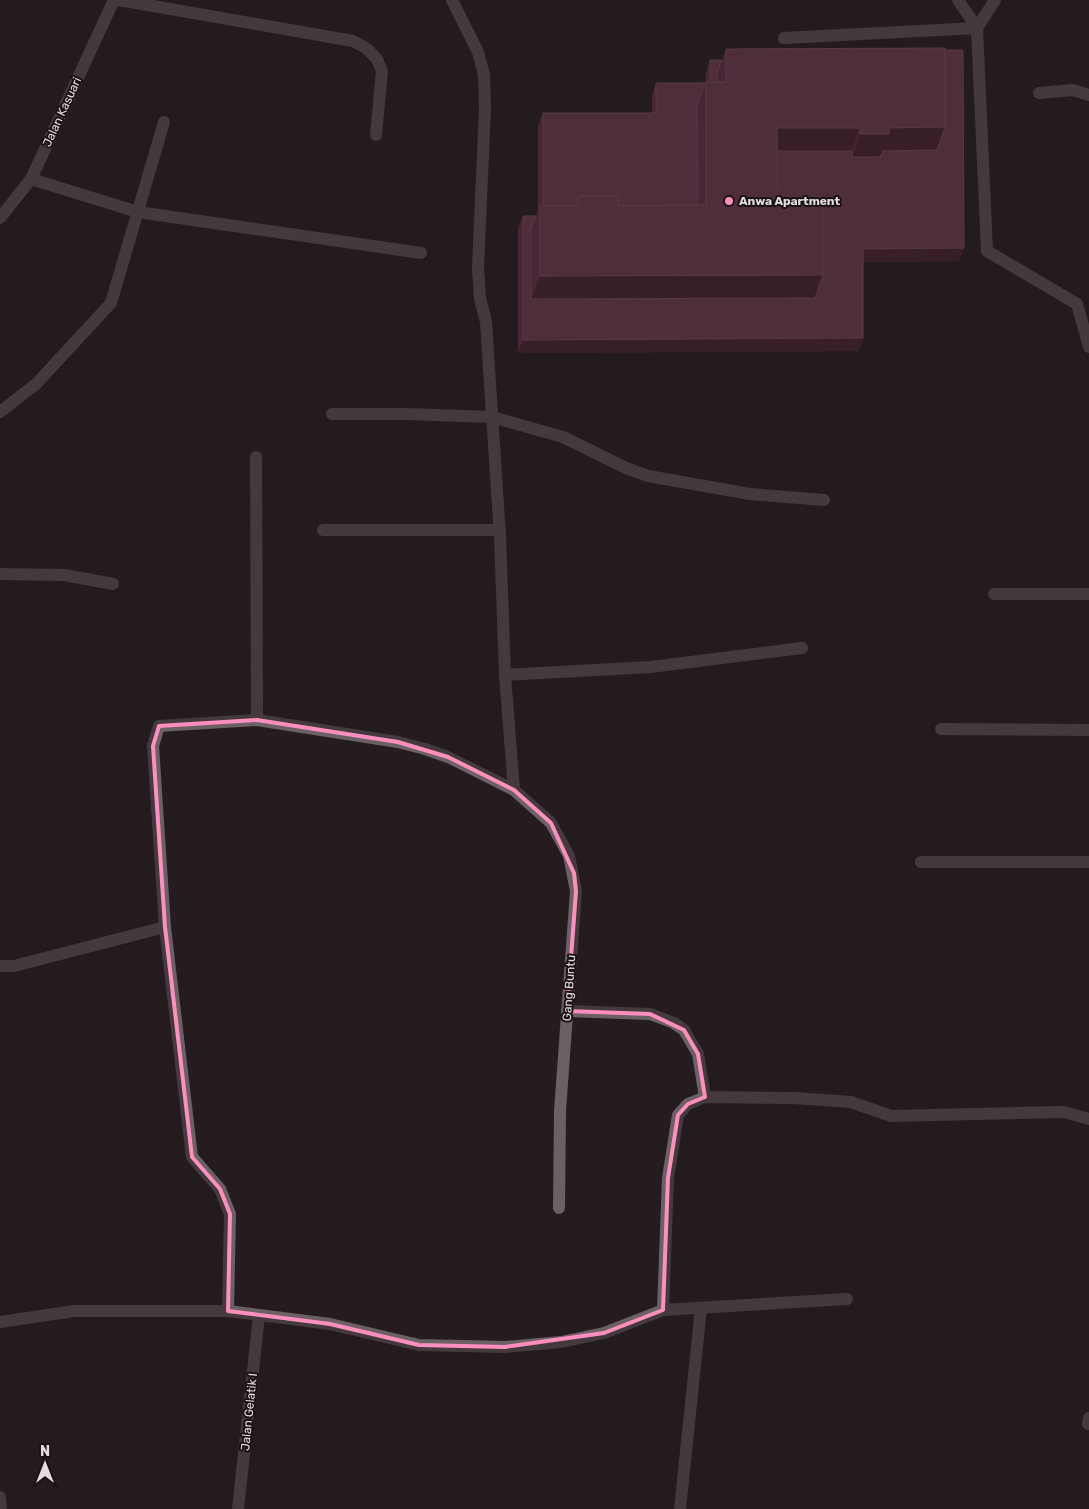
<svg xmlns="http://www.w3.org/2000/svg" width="1089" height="1509" font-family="Rubik,sans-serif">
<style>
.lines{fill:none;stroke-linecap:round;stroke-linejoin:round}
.minor{stroke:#6b6064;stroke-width:12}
.wall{fill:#773352}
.shaded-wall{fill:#512237}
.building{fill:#834561;stroke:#925d75}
.marked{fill:none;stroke:#fe8ebb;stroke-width:4;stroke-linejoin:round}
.poi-dot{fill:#fe8ebb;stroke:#1b1215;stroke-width:2}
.labels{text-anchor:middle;stroke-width:4;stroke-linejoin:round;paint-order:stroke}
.street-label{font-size:12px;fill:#e3dddf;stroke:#1b1215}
.poi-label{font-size:12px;font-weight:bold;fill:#e3dddf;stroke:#1b1215;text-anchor:start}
</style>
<rect width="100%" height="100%" fill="#241c1f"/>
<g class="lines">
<g class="minor">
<path d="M 119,0 L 353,41 L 366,48 L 377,59 L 382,71 L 376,135"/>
<path d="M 452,0 L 478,52 L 484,75 L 485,108 L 478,268 L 480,298 L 486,322 L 500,536 L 505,675 L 514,790"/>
<path d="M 958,0 L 977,28 L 995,0"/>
<path d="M 784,38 L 977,28 L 987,251 L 1077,304 L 1089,347"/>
<path d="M 1039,93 L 1073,90 L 1089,95"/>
<path d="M 31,179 L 138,212 L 421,253"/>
<path d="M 0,218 L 31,179 L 114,0"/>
<path d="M 0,412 L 36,384 L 111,303 L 164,122"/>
<path d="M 332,414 L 407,414 L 492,417 L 563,437 L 626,468 L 648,476 L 750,494 L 824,500"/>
<path d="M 256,457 L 257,720"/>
<path d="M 323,530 L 500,530"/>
<path d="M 0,574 L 64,575 L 113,584"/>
<path d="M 994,594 L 1089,594"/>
<path d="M 505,675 L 651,667 L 802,648"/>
<path d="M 941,729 L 1089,730"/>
<path d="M 921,862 L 1089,862"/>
<path d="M 0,966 L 14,966 L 165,927"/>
<path d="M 567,1011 L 650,1014 L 674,1023 L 684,1030 L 698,1054 L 705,1097"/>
<path d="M 663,1310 L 668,1178 L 678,1115 L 688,1104 L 705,1097 L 794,1098 L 851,1102 L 891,1116 L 1064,1112 L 1089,1119"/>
<path d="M 228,1311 L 230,1214 L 220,1189 L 192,1157 L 165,927 L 153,746 L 159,726 L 257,720 L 398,742 L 425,749 L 448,757 L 514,790 L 551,823 L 569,856 L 576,891 L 560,1111 L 559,1208"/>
<path d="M 0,1322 L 74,1311 L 228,1311 L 330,1324 L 419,1345 L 505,1347 L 561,1342 L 604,1333 L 663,1310 L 847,1299"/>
<path d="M 1088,1424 L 1089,1418"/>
<path d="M 0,1497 L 1,1509"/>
<path d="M 238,1509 L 259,1315"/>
<path d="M 680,1509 L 701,1308"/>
</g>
</g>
<path class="wall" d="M 945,48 L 959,261 L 863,262 L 863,338 L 859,351 L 518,353 L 518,229 L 523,216 L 536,216 L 538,210 L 538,126 L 543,113 L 652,113 L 652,96 L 656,83 L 705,83 L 706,73 L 710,60 L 722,60 L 726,49 Z"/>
<g class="shaded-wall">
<path d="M 945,127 L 932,163 L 847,170 L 860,134 L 889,128 Z"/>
<path d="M 777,128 L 860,128 L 847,164 L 769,151 Z"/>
<path d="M 964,248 L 959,261 L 858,262 L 863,249 Z"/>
<path d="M 823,275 L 810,311 L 527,312 L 540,276 Z"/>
<path d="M 863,338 L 859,351 L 518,353 L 523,340 Z"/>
</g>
<g class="building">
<path d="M 945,48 L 945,127 L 889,128 L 889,134 L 860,134 L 860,128 L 777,128 L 778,205 L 823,205 L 823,275 L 540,276 L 540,206 L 578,206 L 578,196 L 618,196 L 618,206 L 706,205 L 706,82 L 726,82 L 726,49 Z"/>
<path d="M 945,50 L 963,50 L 964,248 L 863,249 L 863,338 L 523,340 L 523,216 L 536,216 L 531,229 L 531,299 L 815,298 L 823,275 L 823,205 L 778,205 L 777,151 L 852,151 L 852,157 L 880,157 L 883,151 L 937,150 L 945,127 Z"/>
<path d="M 710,60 L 722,60 L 717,72 L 717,82 L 710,82 Z"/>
<path d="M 656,83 L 705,83 L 697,105 L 698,205 L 618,206 L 618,196 L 578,196 L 575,206 L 543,206 L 543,113 L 656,113 Z"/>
</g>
<path d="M0 0H1089V1509H0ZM 257,720 L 398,742 L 448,757 L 514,790 L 551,823 L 574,873 L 576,891 L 567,1011 L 650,1014 L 684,1030 L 698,1054 L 705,1097 L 688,1104 L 678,1115 L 668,1178 L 663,1310 L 604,1333 L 505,1347 L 419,1345 L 330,1324 L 228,1311 L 230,1214 L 220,1189 L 192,1157 L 165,927 L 153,746 L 159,726 Z" fill="#241c1f" fill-opacity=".55" fill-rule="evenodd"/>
<path class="marked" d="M 257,720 L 398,742 L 448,757 L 514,790 L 551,823 L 574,873 L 576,891 L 567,1011 L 650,1014 L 684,1030 L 698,1054 L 705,1097 L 688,1104 L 678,1115 L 668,1178 L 663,1310 L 604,1333 L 505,1347 L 419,1345 L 330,1324 L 228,1311 L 230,1214 L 220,1189 L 192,1157 L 165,927 L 153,746 L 159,726 Z"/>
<circle class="poi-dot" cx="729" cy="201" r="5"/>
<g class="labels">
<g class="street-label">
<text transform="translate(62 112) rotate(-65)" y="4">Jalan Kasuari</text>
<text transform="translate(569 988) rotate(-86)" y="4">Gang Buntu</text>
<text transform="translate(249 1412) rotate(-84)" y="4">Jalan Gelatik I</text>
</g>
<g class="poi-label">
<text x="739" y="205">Anwa Apartment</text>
</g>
</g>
<g transform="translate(45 1464)" stroke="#1b1215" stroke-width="4" paint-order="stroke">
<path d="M0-4L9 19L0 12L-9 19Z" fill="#e3dddf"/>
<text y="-8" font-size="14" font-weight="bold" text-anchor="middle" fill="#e3dddf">N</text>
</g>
</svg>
